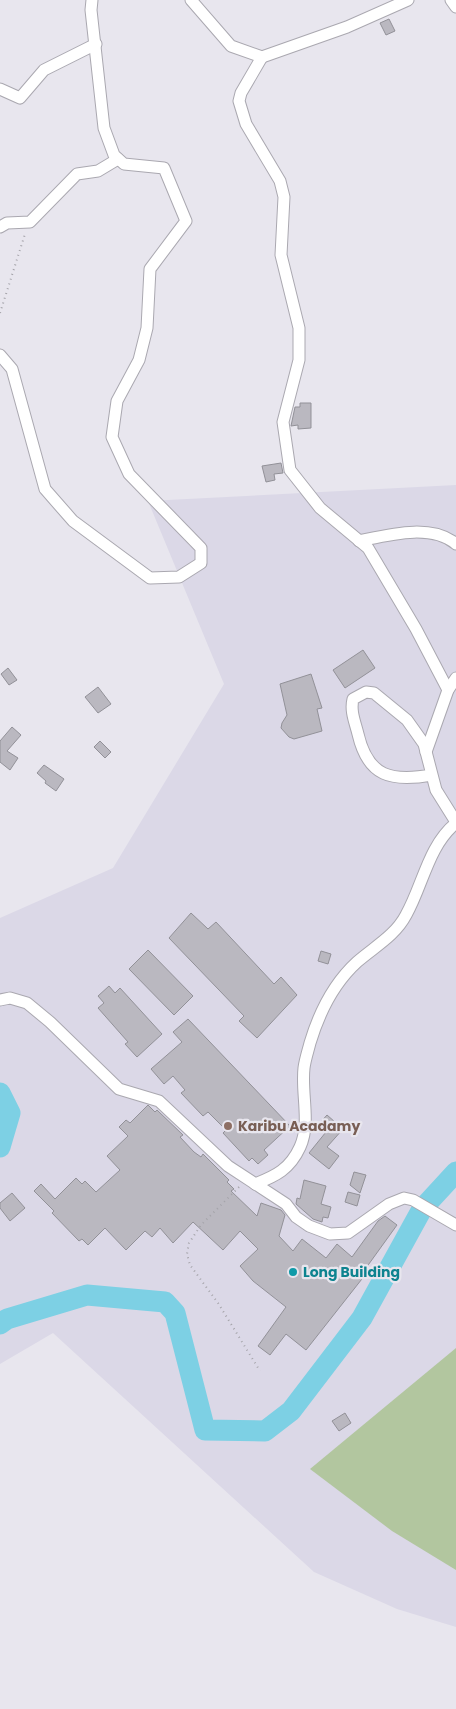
<svg xmlns="http://www.w3.org/2000/svg" width="456" height="1709" font-family="Poppins,sans-serif">
<style>
.built{fill:#dbd8e7}
.green{fill:#b2c69f}
.lines{fill:none;stroke-linecap:round;stroke-linejoin:round}
.river{stroke:#7dd0e4;stroke-width:21}
.building{fill:#bab8c0;stroke:#929198}
.street-casing{stroke:#aaa8b0;stroke-width:13}
.path{stroke:#a4a3a9;stroke-width:2;stroke-dasharray:1 4;stroke-linecap:butt}
.street{stroke:#fff;stroke-width:11}
.education-dot{fill:#8d6e63;stroke:#e8e6ee;stroke-width:2}
.culture-dot{fill:#0f9aa8;stroke:#e8e6ee;stroke-width:2}
.labels{text-anchor:middle;stroke-width:4.5;stroke-linejoin:round;paint-order:stroke}
.education-label{font-size:14px;font-weight:bold;fill:#785e54;stroke:#e8e6ee;text-anchor:start}
.culture-label{font-size:14px;font-weight:bold;fill:#0d838f;stroke:#e8e6ee;text-anchor:start}
</style>
<rect width="100%" height="100%" fill="#e8e6ee"/>
<path class="built" d="M 456,485 L 456,1627 L 397,1609 L 314,1572 L 53,1333 L 0,1364 L 0,918 L 113,868 L 224,684 L 148,501 Z"/>
<path class="green" d="M 456,1348 L 456,1570 L 392,1531 L 310,1469 Z"/>
<g class="lines">
<g class="river">
<path d="M 0,1093 L 10,1113 L 0,1147"/>
<path d="M 0,1324 L 7,1319 L 87,1295 L 165,1302 L 175,1313 L 205,1430 L 265,1431 L 291,1411 L 362,1318 L 422,1209 L 456,1172"/>
</g>
</g>
<g class="building">
<path d="M 389,19 L 395,31 L 386,35 L 380,23 Z"/>
<path d="M 300,403 L 311,403 L 311,428 L 298,429 L 298,425 L 291,426 L 295,407 L 300,407 Z"/>
<path d="M 281,463 L 283,473 L 274,474 L 275,480 L 266,482 L 262,466 Z"/>
<path d="M 363,650 L 375,668 L 345,688 L 333,670 Z"/>
<path d="M 8,668 L 17,680 L 9,685 L 1,674 Z"/>
<path d="M 311,674 L 322,708 L 317,709 L 322,731 L 294,739 L 289,737 L 281,728 L 282,723 L 287,715 L 280,684 Z"/>
<path d="M 98,687 L 111,704 L 98,713 L 85,697 Z"/>
<path d="M 12,727 L 21,735 L 7,751 L 18,758 L 10,770 L 0,762 L 0,741 Z"/>
<path d="M 100,741 L 111,752 L 105,758 L 94,747 Z"/>
<path d="M 44,765 L 64,779 L 56,791 L 45,783 L 46,781 L 37,773 Z"/>
<path d="M 191,913 L 208,929 L 216,922 L 274,984 L 281,977 L 297,995 L 257,1038 L 239,1021 L 244,1016 L 169,938 Z"/>
<path d="M 148,950 L 193,996 L 174,1015 L 129,969 Z"/>
<path d="M 321,951 L 331,954 L 328,964 L 318,961 Z"/>
<path d="M 109,986 L 115,993 L 120,988 L 162,1034 L 137,1057 L 125,1044 L 128,1042 L 98,1008 L 104,1003 L 98,996 Z"/>
<path d="M 188,1019 L 290,1126 L 264,1150 L 268,1155 L 258,1164 L 252,1158 L 249,1161 L 223,1133 L 226,1130 L 208,1112 L 203,1116 L 181,1093 L 185,1090 L 173,1076 L 164,1084 L 151,1069 L 182,1042 L 173,1032 Z"/>
<path d="M 148,1105 L 155,1112 L 157,1110 L 183,1135 L 180,1137 L 194,1152 L 201,1157 L 203,1154 L 229,1180 L 227,1182 L 234,1189 L 231,1191 L 257,1216 L 261,1203 L 281,1210 L 285,1215 L 279,1236 L 293,1251 L 302,1239 L 326,1258 L 337,1244 L 352,1257 L 378,1221 L 385,1216 L 397,1225 L 366,1268 L 369,1270 L 306,1350 L 286,1334 L 270,1355 L 258,1346 L 286,1307 L 253,1281 L 240,1266 L 258,1249 L 240,1231 L 223,1250 L 193,1222 L 173,1243 L 160,1228 L 152,1237 L 145,1231 L 126,1250 L 105,1228 L 88,1245 L 82,1239 L 79,1241 L 52,1213 L 54,1211 L 34,1191 L 41,1184 L 55,1199 L 76,1178 L 82,1184 L 85,1181 L 96,1192 L 120,1170 L 107,1156 L 128,1136 L 119,1127 L 126,1120 L 130,1123 Z"/>
<path d="M 327,1115 L 343,1129 L 327,1147 L 339,1156 L 329,1169 L 309,1153 L 326,1132 L 318,1125 Z"/>
<path d="M 354,1172 L 366,1175 L 360,1193 L 350,1185 Z"/>
<path d="M 304,1180 L 326,1186 L 321,1204 L 331,1207 L 328,1218 L 323,1217 L 322,1222 L 313,1219 L 296,1204 L 297,1198 L 300,1199 Z"/>
<path d="M 348,1192 L 360,1195 L 357,1206 L 345,1202 Z"/>
<path d="M 12,1193 L 25,1208 L 10,1221 L 0,1208 L 0,1203 Z"/>
<path d="M 345,1413 L 351,1423 L 339,1431 L 332,1421 Z"/>
</g>
<g class="lines">
<g class="street-casing">
<g id="street">
<path d="M 191,0 L 231,46 L 262,57 L 347,27 L 408,0"/>
<path d="M 451,0 L 456,7"/>
<path d="M 262,57 L 241,93 L 239,101 L 246,124 L 280,181 L 284,197 L 281,255 L 299,328 L 299,360 L 283,422 L 290,470 L 320,508 L 368,548 L 416,629 L 448,690 L 426,752"/>
<path d="M 0,89 L 20,98 L 44,70 L 96,44"/>
<path d="M 0,227 L 7,223 L 30,222 L 77,174 L 98,171 L 118,159"/>
<path d="M 0,355 L 12,369 L 45,489 L 73,521 L 150,578 L 179,577 L 201,563 L 201,548 L 129,474 L 112,437 L 117,401 L 139,360 L 147,328 L 150,269 L 186,221 L 164,168 L 124,164 L 114,155 L 104,128 L 91,10 L 92,0"/>
<path d="M 359,541 C 388,535 431,523 456,544"/>
<path d="M 448,690 L 456,678"/>
<path d="M 432,775 C 391,782 368,777 358,734 C 355,722 350,711 353,699 L 366,692 L 374,693 L 407,720 L 424,744 L 436,790 L 456,822"/>
<path d="M 0,1000 L 10,998 L 27,1003 L 50,1022 L 119,1089 L 159,1101 L 228,1166 L 286,1204 L 296,1217 L 309,1226 L 330,1234 L 348,1233 L 389,1204 L 404,1198 L 413,1200 L 456,1225"/>
<path d="M 255,1184 C 276,1176 290,1169 300,1147 C 311,1123 301,1094 304,1068 C 305,1060 308,1051 310,1043 C 319,1013 334,983 357,962 C 374,947 395,936 406,915 C 423,885 428,846 456,823"/>
</g>
</g>
<g class="path">
<path d="M 0,313 L 25,234"/>
<path d="M 239,1187 L 201,1225 L 189,1243 L 187,1254 L 190,1265 L 218,1303 L 260,1371"/>
</g>
<use href="#street" class="street"/>
</g>
<circle class="education-dot" cx="228" cy="1126" r="5"/>
<circle class="culture-dot" cx="293" cy="1272" r="5"/>
<g class="labels">
<g class="education-label">
<text x="238" y="1131">Karibu Acadamy</text>
</g>
<g class="culture-label">
<text x="303" y="1277">Long Building</text>
</g>
</g>
</svg>
